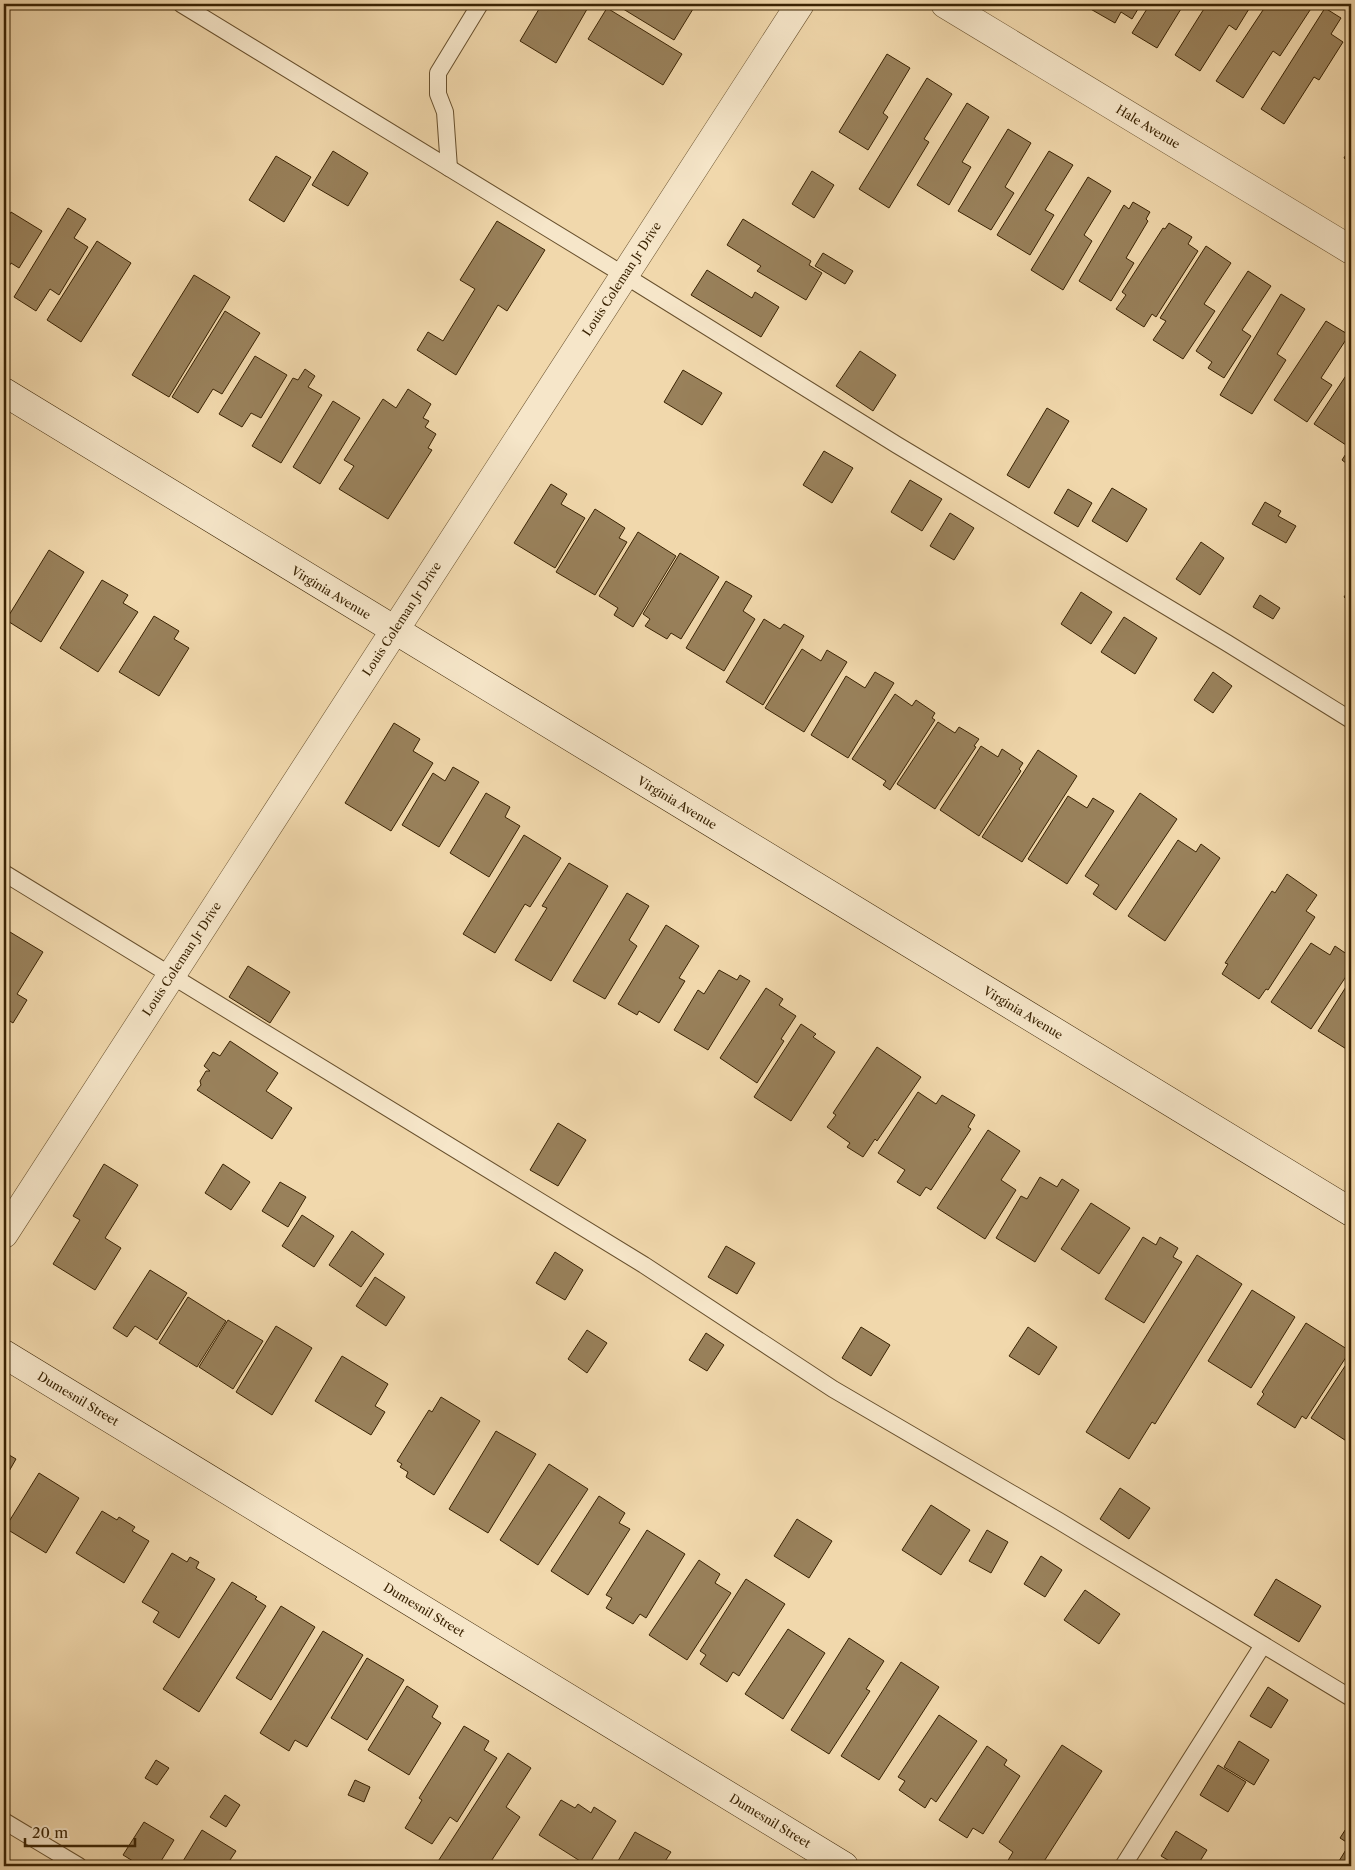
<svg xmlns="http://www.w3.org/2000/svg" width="1355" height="1870" font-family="'Libre Caslon Text',serif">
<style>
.building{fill:#99815b;stroke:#3a2303}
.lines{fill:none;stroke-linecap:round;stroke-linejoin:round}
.lane-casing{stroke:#68502d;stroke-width:18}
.street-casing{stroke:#68502d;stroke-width:29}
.secondary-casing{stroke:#3a2303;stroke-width:29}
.lane{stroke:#f6e6c9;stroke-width:16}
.street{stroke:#f6e6c9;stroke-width:28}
.secondary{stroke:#f6e6c9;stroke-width:28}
.labels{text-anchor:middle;stroke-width:4.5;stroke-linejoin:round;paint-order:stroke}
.street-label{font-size:12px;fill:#3a2303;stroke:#f6e6c9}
</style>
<rect width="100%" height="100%" fill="#f1d8ac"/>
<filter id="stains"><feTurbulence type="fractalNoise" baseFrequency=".004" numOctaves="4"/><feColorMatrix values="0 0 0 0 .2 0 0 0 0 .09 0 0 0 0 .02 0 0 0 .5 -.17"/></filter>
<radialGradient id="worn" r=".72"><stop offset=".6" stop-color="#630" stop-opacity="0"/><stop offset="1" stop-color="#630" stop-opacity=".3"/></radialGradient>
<g class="building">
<path d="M 542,4 L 590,4 L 556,63 L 520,41 Z"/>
<path d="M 615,4 L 685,4 L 693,9 L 674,40 Z"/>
<path d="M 1089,4 L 1141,4 L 1132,19 L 1121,12 L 1115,23 L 1087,7 Z"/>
<path d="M 1150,4 L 1184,4 L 1157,48 L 1132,33 Z"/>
<path d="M 1207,4 L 1252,4 L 1236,30 L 1229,25 L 1200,71 L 1175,55 Z"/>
<path d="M 1267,4 L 1314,4 L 1280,56 L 1273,51 L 1243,98 L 1216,81 Z"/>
<path d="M 607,8 L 682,54 L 663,85 L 588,39 Z"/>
<path d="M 1325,8 L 1341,18 L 1331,34 L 1343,42 L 1319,80 L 1314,77 L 1284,124 L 1261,109 Z"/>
<path d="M 887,54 L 910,68 L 883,113 L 888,117 L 868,150 L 839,132 Z"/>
<path d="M 927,78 L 952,94 L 924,139 L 929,142 L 889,208 L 859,189 Z"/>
<path d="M 967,103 L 989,117 L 962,162 L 971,167 L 949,205 L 917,185 Z"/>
<path d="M 1008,129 L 1031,143 L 1005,187 L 1014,193 L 991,230 L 958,211 Z"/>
<path d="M 1351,146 L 1351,164 L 1344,158 Z"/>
<path d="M 333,151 L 368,173 L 348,206 L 312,185 Z"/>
<path d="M 1049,151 L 1073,165 L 1045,210 L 1054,215 L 1030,255 L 997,235 Z"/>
<path d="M 276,156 L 311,177 L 284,222 L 249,200 Z"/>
<path d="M 812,171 L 834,185 L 814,218 L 792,204 Z"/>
<path d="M 1088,177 L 1111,191 L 1084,235 L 1092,241 L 1063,290 L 1031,270 Z"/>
<path d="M 1133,202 L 1150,212 L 1146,219 L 1148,221 L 1126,258 L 1134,263 L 1111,301 L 1079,281 L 1124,205 L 1129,209 Z"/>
<path d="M 68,208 L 86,219 L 74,238 L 88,247 L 59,295 L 50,289 L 36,311 L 14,297 Z"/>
<path d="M 11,212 L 42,231 L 19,268 L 11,263 L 4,275 L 4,224 Z"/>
<path d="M 743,219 L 811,261 L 809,265 L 822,273 L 806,300 L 757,271 L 761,266 L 727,245 Z"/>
<path d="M 497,221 L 545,250 L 507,311 L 498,305 L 456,375 L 417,350 L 428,332 L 443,341 L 475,289 L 460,280 Z"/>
<path d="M 1169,223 L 1192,237 L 1188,244 L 1198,251 L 1156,317 L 1152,314 L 1144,327 L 1116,309 L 1126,295 L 1122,292 L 1163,228 L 1165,229 Z"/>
<path d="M 97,241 L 131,263 L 81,342 L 47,320 Z"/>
<path d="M 1206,246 L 1231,263 L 1204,304 L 1215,311 L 1183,359 L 1153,340 L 1166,321 L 1160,318 Z"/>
<path d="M 823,253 L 853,271 L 845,284 L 815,266 Z"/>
<path d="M 707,270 L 752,298 L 755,292 L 779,307 L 761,337 L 691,295 Z"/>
<path d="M 1248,271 L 1271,286 L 1242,330 L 1251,336 L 1224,378 L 1208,368 L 1212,362 L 1196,351 Z"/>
<path d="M 194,275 L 230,297 L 169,397 L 132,375 Z"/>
<path d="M 1281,294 L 1305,309 L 1277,354 L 1286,360 L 1252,414 L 1220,395 Z"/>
<path d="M 225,311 L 260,333 L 222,394 L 213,389 L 198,413 L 172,397 Z"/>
<path d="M 1326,321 L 1349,335 L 1321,378 L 1332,385 L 1307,422 L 1274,400 Z"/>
<path d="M 860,351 L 896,375 L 873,411 L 836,386 Z"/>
<path d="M 255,356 L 287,375 L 261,418 L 251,413 L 242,427 L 219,414 Z"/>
<path d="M 1351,368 L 1351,436 L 1346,445 L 1314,424 Z"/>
<path d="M 305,369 L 315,376 L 308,387 L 322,395 L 281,463 L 252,446 L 293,378 L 298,380 Z"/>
<path d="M 683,370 L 722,393 L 702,425 L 664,402 Z"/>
<path d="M 408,389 L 431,404 L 423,418 L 429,421 L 425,427 L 436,434 L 428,448 L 432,450 L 388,519 L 339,489 L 354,466 L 344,460 L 383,399 L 396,408 Z"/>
<path d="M 333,401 L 360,418 L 320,484 L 293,467 Z"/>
<path d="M 1047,408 L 1069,421 L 1029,488 L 1007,475 Z"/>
<path d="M 1351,446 L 1351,467 L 1342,460 Z"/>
<path d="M 824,451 L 853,468 L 832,503 L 803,485 Z"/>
<path d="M 910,480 L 942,499 L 922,531 L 891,512 Z"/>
<path d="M 551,484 L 567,494 L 561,504 L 585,518 L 555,568 L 514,543 Z"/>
<path d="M 1112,488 L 1147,509 L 1127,542 L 1092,521 Z"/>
<path d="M 1068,489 L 1092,503 L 1078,527 L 1054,513 Z"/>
<path d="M 1265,502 L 1281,511 L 1278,516 L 1296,526 L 1286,543 L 1252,524 Z"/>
<path d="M 595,509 L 625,528 L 619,538 L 627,542 L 595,595 L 556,572 Z"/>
<path d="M 950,513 L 974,528 L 954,560 L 930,546 Z"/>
<path d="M 638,532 L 676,556 L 633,627 L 614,615 L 618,608 L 599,596 Z"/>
<path d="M 1201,542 L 1224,558 L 1200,595 L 1176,579 Z"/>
<path d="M 49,550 L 84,572 L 41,642 L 6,620 Z"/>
<path d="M 680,553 L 719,577 L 681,639 L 671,633 L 667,639 L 645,626 L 650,619 L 643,614 Z"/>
<path d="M 102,580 L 128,595 L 123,603 L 138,612 L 98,672 L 60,648 Z"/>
<path d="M 726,581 L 752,596 L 743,611 L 755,619 L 724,671 L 686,648 Z"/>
<path d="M 1351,587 L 1351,603 L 1344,597 Z"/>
<path d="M 1081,592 L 1112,612 L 1091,644 L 1061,624 Z"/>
<path d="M 1260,595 L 1280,608 L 1273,619 L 1253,607 Z"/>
<path d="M 154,616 L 179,631 L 174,639 L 189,648 L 159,696 L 119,672 Z"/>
<path d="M 1124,617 L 1157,638 L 1135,674 L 1101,652 Z"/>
<path d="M 764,619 L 780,629 L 784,624 L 804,636 L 763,705 L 726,682 Z"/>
<path d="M 802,649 L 821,661 L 827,650 L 847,662 L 804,732 L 765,708 Z"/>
<path d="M 875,672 L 894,683 L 848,758 L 811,735 L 846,676 L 865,688 Z"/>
<path d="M 1213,672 L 1232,686 L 1213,713 L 1194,700 Z"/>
<path d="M 895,694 L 912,706 L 916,700 L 935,713 L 932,718 L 935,720 L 890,790 L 883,785 L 886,781 L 852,759 Z"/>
<path d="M 938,722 L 955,733 L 959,727 L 979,739 L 974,746 L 976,747 L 935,809 L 897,784 Z"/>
<path d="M 394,723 L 420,739 L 413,751 L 433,763 L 391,831 L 345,803 Z"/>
<path d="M 981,746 L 998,757 L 1002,749 L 1023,763 L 1019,769 L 1021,771 L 979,836 L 940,810 Z"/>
<path d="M 1038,750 L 1077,776 L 1022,862 L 982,837 Z"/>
<path d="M 453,767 L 479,782 L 439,847 L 402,825 L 433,773 L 445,781 Z"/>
<path d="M 486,793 L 510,807 L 505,817 L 520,826 L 489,877 L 450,853 Z"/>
<path d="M 1140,793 L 1177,819 L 1116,910 L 1093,894 L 1099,885 L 1085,876 Z"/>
<path d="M 1068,796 L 1087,808 L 1093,798 L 1114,811 L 1067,884 L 1028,859 Z"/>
<path d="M 524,835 L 561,858 L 530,907 L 525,904 L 495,953 L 463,934 Z"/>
<path d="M 1178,840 L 1196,852 L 1201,844 L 1220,858 L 1165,941 L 1128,916 Z"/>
<path d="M 569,863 L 608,886 L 551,981 L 515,960 L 547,908 L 542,906 Z"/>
<path d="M 1287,874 L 1317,895 L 1306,911 L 1315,917 L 1268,990 L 1266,989 L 1259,999 L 1222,974 L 1228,964 L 1225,963 L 1272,891 L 1275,893 Z"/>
<path d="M 627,893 L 649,906 L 629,940 L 637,946 L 605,999 L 573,981 Z"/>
<path d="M 666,925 L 699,946 L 679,978 L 685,981 L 659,1023 L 639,1011 L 637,1015 L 618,1004 Z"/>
<path d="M 5,929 L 43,952 L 17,994 L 27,1000 L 13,1023 L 5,1018 L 4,1020 Z"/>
<path d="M 1311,943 L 1330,955 L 1335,946 L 1351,957 L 1351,969 L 1311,1029 L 1271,1002 Z"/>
<path d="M 248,966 L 290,992 L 270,1023 L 229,997 Z"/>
<path d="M 719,970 L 737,980 L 740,975 L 750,981 L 708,1050 L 674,1030 L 698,990 L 704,994 Z"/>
<path d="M 1351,979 L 1351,1052 L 1318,1031 Z"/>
<path d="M 766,988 L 783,999 L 779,1005 L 796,1016 L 781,1039 L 784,1041 L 757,1083 L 720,1058 Z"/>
<path d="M 801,1024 L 816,1034 L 813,1037 L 835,1052 L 791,1121 L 754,1097 Z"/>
<path d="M 230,1041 L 278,1073 L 266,1091 L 292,1108 L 272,1139 L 197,1090 L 201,1085 L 200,1081 L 206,1071 L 210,1071 L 204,1066 L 213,1052 L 220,1056 Z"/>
<path d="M 877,1047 L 921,1077 L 877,1141 L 875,1139 L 863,1157 L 847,1147 L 850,1143 L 827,1127 L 836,1115 L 833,1113 Z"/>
<path d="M 918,1092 L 936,1104 L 942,1095 L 975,1115 L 968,1127 L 971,1129 L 931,1190 L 926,1187 L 920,1196 L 897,1182 L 905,1170 L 878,1153 Z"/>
<path d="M 558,1123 L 586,1140 L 558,1186 L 530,1170 Z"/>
<path d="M 988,1130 L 1020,1151 L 1001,1180 L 1016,1190 L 985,1239 L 937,1208 Z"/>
<path d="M 104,1164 L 138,1185 L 105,1238 L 121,1248 L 95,1290 L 53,1264 L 80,1220 L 73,1216 Z"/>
<path d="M 223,1164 L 250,1182 L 231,1210 L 205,1193 Z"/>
<path d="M 1040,1177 L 1057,1187 L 1062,1179 L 1079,1190 L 1035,1262 L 996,1238 L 1021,1196 L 1027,1199 Z"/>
<path d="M 280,1182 L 306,1197 L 288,1227 L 262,1211 Z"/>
<path d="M 1091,1203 L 1130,1228 L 1099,1274 L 1061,1249 Z"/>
<path d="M 302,1215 L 334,1236 L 314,1267 L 282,1246 Z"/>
<path d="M 352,1231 L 384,1254 L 361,1287 L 329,1265 Z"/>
<path d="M 1143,1237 L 1156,1245 L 1160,1237 L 1178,1248 L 1173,1257 L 1182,1262 L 1144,1323 L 1105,1299 Z"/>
<path d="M 726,1246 L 755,1263 L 737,1294 L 708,1277 Z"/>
<path d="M 555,1252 L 583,1270 L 565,1300 L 536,1283 Z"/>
<path d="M 1197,1255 L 1242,1284 L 1155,1424 L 1152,1422 L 1129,1459 L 1086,1432 Z"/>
<path d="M 150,1270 L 187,1293 L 157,1340 L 135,1326 L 127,1337 L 113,1328 Z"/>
<path d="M 375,1277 L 405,1297 L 386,1326 L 356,1306 Z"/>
<path d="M 1252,1290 L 1295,1317 L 1251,1388 L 1208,1361 Z"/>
<path d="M 188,1297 L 226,1321 L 197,1367 L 159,1343 Z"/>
<path d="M 228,1320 L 263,1341 L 233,1389 L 199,1367 Z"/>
<path d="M 1306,1323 L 1350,1351 L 1306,1419 L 1302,1416 L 1295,1428 L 1257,1404 L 1264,1394 L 1262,1392 Z"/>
<path d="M 276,1326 L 312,1348 L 272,1415 L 236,1392 Z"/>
<path d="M 861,1327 L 890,1345 L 871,1376 L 842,1358 Z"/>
<path d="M 1028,1327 L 1057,1347 L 1039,1375 L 1009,1356 Z"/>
<path d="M 587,1330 L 607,1343 L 587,1373 L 568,1359 Z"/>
<path d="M 706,1333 L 724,1345 L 707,1371 L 689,1360 Z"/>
<path d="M 342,1356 L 388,1384 L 375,1406 L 385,1412 L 371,1435 L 315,1401 Z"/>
<path d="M 1351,1357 L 1351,1444 L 1311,1418 Z"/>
<path d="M 441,1397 L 480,1421 L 434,1495 L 406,1477 L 408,1472 L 400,1467 L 402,1464 L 397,1461 L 429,1410 L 432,1412 Z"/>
<path d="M 496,1431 L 536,1454 L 488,1533 L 449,1509 Z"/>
<path d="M 4,1452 L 16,1459 L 4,1480 Z"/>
<path d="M 549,1464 L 588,1489 L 538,1565 L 500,1540 Z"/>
<path d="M 39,1473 L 79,1498 L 46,1553 L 5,1528 Z"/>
<path d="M 1120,1488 L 1150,1508 L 1129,1539 L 1100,1519 Z"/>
<path d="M 599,1496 L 625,1513 L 619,1523 L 630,1529 L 588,1595 L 551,1571 Z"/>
<path d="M 931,1505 L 970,1530 L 941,1575 L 902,1550 Z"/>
<path d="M 102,1511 L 117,1520 L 119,1517 L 135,1527 L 132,1531 L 149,1541 L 124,1583 L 76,1553 Z"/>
<path d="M 797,1519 L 832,1541 L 809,1578 L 774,1556 Z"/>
<path d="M 647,1530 L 685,1554 L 646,1618 L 640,1614 L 633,1624 L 606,1608 L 612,1598 L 606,1595 Z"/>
<path d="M 987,1530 L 1008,1542 L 991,1573 L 969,1561 Z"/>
<path d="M 172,1553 L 187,1562 L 190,1557 L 199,1562 L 196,1568 L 215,1579 L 179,1638 L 153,1622 L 159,1612 L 142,1602 Z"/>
<path d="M 1041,1556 L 1062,1570 L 1045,1597 L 1024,1584 Z"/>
<path d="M 699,1560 L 720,1574 L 715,1583 L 731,1593 L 687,1660 L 649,1635 Z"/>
<path d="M 746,1579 L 785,1604 L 739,1676 L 733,1672 L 727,1682 L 700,1664 L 706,1655 L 700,1651 Z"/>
<path d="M 1276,1579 L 1321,1606 L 1299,1642 L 1254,1615 Z"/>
<path d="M 232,1582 L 257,1597 L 255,1599 L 266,1606 L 199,1712 L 163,1689 Z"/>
<path d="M 1085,1590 L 1120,1614 L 1099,1644 L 1064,1620 Z"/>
<path d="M 281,1606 L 315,1627 L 271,1700 L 236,1678 Z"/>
<path d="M 788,1629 L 825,1653 L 783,1719 L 745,1694 Z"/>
<path d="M 323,1631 L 363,1655 L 307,1747 L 295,1740 L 289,1751 L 260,1733 Z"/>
<path d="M 849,1638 L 884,1661 L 866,1689 L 870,1691 L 829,1754 L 791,1730 Z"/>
<path d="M 367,1658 L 404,1680 L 367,1740 L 331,1718 Z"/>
<path d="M 901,1662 L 939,1687 L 879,1780 L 841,1756 Z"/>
<path d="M 407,1686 L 438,1706 L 432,1717 L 441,1723 L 409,1775 L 368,1750 Z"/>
<path d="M 1268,1687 L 1288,1700 L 1271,1728 L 1250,1716 Z"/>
<path d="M 939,1715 L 977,1741 L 936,1802 L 931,1798 L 925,1808 L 899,1790 L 905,1781 L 898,1777 Z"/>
<path d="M 464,1726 L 489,1741 L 484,1750 L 497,1758 L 457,1822 L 450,1817 L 432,1844 L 405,1828 L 422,1800 L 419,1798 Z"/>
<path d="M 1239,1741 L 1269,1760 L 1254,1785 L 1224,1767 Z"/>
<path d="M 1062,1745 L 1102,1771 L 1041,1866 L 1014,1866 L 1007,1862 L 1013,1852 L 999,1842 Z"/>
<path d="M 987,1746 L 1007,1760 L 1004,1765 L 1020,1776 L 983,1834 L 973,1828 L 967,1838 L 939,1820 Z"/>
<path d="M 508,1753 L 531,1768 L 506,1807 L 520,1817 L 488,1866 L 435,1866 Z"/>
<path d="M 156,1760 L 169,1768 L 157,1785 L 145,1778 Z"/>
<path d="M 1218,1765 L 1246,1782 L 1228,1812 L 1200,1795 Z"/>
<path d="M 355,1780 L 370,1787 L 364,1802 L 348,1795 Z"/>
<path d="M 225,1795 L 240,1805 L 226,1827 L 210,1817 Z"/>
<path d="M 561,1800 L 575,1808 L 578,1804 L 591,1813 L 594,1807 L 616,1821 L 588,1866 L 539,1835 Z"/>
<path d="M 1351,1821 L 1351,1845 L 1340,1838 Z"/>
<path d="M 144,1822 L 174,1840 L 158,1866 L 141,1866 L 123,1855 Z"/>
<path d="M 202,1830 L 236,1851 L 226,1866 L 180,1866 Z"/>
<path d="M 1176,1831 L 1207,1850 L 1197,1866 L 1178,1866 L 1161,1856 Z"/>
<path d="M 635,1832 L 671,1852 L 662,1866 L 615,1866 Z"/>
<path d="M 1347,1848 L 1351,1850 L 1351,1866 L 1336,1866 Z"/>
</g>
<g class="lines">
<g class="lane-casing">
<g id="lane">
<path d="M 181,4 L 624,275 L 897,445 L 1227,643 L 1351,720"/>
<path d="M 449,168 L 445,112 L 438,94 L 438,73 L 480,4"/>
<path d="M 4,873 L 644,1265 L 833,1389 L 1059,1521 L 1351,1698"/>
<path d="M 4,1821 L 79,1866"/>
<path d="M 1123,1866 L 1263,1645"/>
</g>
</g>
<g class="street-casing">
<g id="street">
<path d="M 945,4 L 1351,250"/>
<path d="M 4,1234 L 800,4"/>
</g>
</g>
<g class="secondary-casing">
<g id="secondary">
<path d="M 4,392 L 1351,1212"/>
<path d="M 4,1354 L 844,1866"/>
</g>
</g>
<use href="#lane" class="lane"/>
<use href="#street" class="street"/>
<use href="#secondary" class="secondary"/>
</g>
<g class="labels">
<g class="street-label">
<text transform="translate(1148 127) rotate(31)" y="4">Hale Avenue</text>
<text transform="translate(622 279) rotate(-57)" y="4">Louis Coleman Jr Drive</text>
<text transform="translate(331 593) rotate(31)" y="4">Virginia Avenue</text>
<text transform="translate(402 619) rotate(-57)" y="4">Louis Coleman Jr Drive</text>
<text transform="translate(677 803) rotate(31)" y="4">Virginia Avenue</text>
<text transform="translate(182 959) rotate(-57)" y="4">Louis Coleman Jr Drive</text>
<text transform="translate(1023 1013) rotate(31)" y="4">Virginia Avenue</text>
<text transform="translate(78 1399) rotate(31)" y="4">Dumesnil Street</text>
<text transform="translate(424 1610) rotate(31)" y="4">Dumesnil Street</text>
<text transform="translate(770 1821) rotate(31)" y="4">Dumesnil Street</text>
</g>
</g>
<rect width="1355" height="1870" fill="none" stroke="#f1d8ac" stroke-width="20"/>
<rect x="5" y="5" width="1345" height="1860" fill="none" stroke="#3a2303" stroke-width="2.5"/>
<rect x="10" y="10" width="1335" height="1850" fill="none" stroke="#3a2303"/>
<path d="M25 1838v8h110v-8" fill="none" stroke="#3a2303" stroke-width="2.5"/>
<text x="32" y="1838" font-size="15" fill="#3a2303" stroke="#f6e6c9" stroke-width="4" paint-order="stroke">20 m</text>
<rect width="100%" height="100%" filter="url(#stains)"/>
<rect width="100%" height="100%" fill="url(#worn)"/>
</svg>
